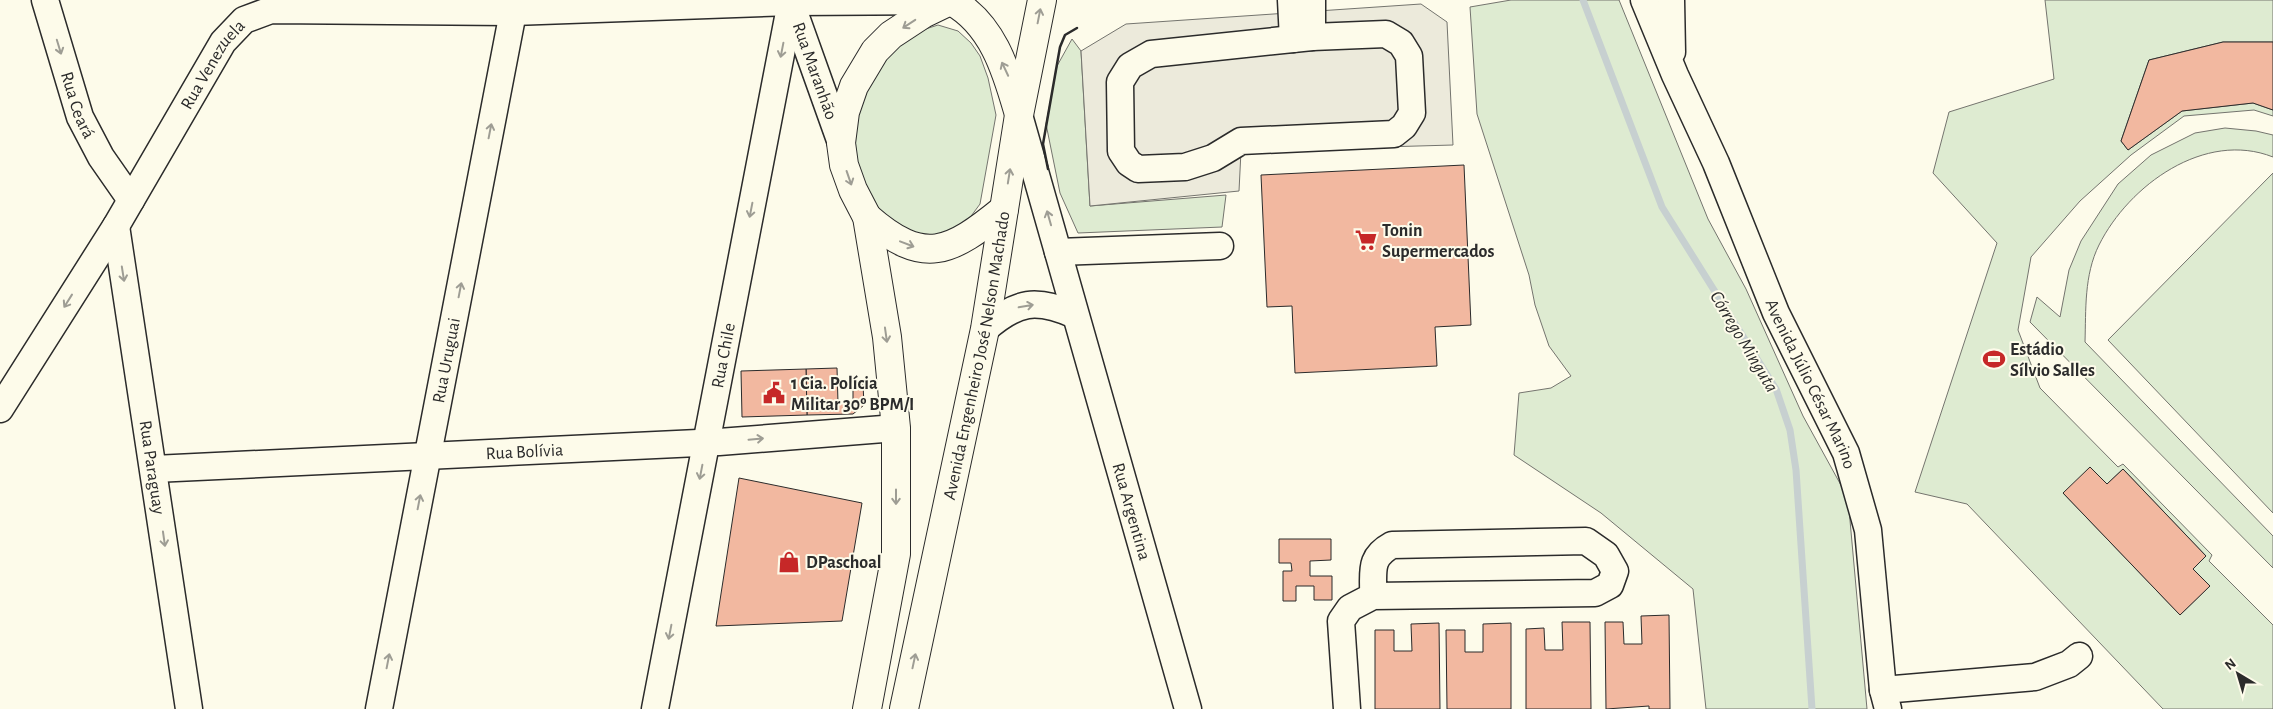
<svg xmlns="http://www.w3.org/2000/svg" width="2273" height="709" font-family="'Alegreya Sans',sans-serif">
<style>
.green{fill:#deebd1;stroke:#74746e;fill-rule:evenodd}
.parking{fill:#eceadb;stroke:#74746e}
.lines{fill:none;stroke-linecap:round;stroke-linejoin:round}
.stream{stroke:#c7d0d0;stroke-width:7}
.building{fill:#f2b8a0;stroke:#2b2b2b}
.minor-casing{stroke:#2b2b2b;stroke-width:29}
.major-casing{stroke:#2b2b2b;stroke-width:30}
.minor{stroke:#fdfbea;stroke-width:26}
.major{stroke:#fdfbea;stroke-width:28}
.wall{stroke:#2b2b2b;stroke-width:2.5}
.oneway{stroke:#9e9d94}
.labels{text-anchor:middle;stroke-width:4;stroke-linejoin:round;paint-order:stroke}
.street-label{font-size:18px;fill:#2b2b2b;stroke:#fdfbea}
.poi-label{font-size:18px;font-weight:bold;fill:#2b2b2b;stroke:#fdfbea;text-anchor:start}
.water-label{font-size:19px;font-style:italic;fill:#2b2b2b;stroke:#fdfbea}
</style>
<rect width="100%" height="100%" fill="#fdfbea"/>
<g class="green">
<path d="M 1511,0 L 1619,0 L 1708,219 L 1746,289 L 1803,416 L 1848,498 L 1867,709 L 1706,709 L 1693,589 L 1601,513 L 1514,455 L 1519,393 L 1551,388 L 1571,376 L 1549,346 L 1535,305 L 1529,275 L 1477,114 L 1470,7 Z"/>
<path d="M 2045,0 L 2273,0 L 2273,42 L 2223,42 L 2149,60 L 2121,141 L 2128,150 L 2182,111 L 2253,103 L 2273,110 L 2273,116 L 2254,110 L 2184,116 L 2131,155 L 2080,201 L 2031,257 L 2018,330 L 2040,388 L 2118,467 L 2123,464 L 2212,555 L 2209,561 L 2273,625 L 2273,709 L 2163,709 L 1967,504 L 1915,492 L 1997,243 L 1933,173 L 1949,112 L 2054,79 ZM 2123,469 L 2206,556 L 2193,569 L 2210,586 L 2180,615 L 2063,493 L 2107,484 Z"/>
<path d="M 938,25 L 958,31 L 971,43 L 980,56 L 988,78 L 996,115 L 980,204 L 963,227 L 920,240 L 870,213 L 849,151 L 862,82 L 885,53 L 913,33 Z"/>
<path d="M 1072,39 L 1081,51 L 1090,206 L 1226,195 L 1222,227 L 1078,233 L 1060,193 L 1046,124 L 1057,66 Z"/>
<path d="M 2225,128 L 2256,131 L 2273,135 L 2273,157 C 2205,130 2129,185 2099,245 C 2084,275 2086,310 2085,342 L 2273,536 L 2273,568 L 2030,322 L 2037,297 L 2060,317 L 2069,270 L 2081,241 L 2118,184 L 2151,155 L 2195,133 Z"/>
<path d="M 2273,173 L 2273,513 L 2108,340 Z"/>
</g>
<path class="parking" d="M 1421,4 L 1447,22 L 1453,145 L 1241,151 L 1239,191 L 1090,206 L 1081,51 L 1126,24 Z"/>
<g class="lines">
<path class="stream" d="M 1583,0 L 1662,207 L 1776,389 L 1790,430 L 1796,470 L 1812,709"/>
</g>
<g class="building">
<path d="M 2223,42 L 2273,42 L 2273,110 L 2253,103 L 2182,111 L 2128,150 L 2121,141 L 2149,60 Z"/>
<path d="M 1464,165 L 1471,325 L 1435,327 L 1437,366 L 1295,373 L 1292,306 L 1267,307 L 1261,175 Z"/>
<path d="M 837,368 L 838,403 L 853,402 L 853,384 L 863,384 L 864,405 L 853,414 L 807,415 L 806,369 Z"/>
<path d="M 806,369 L 807,415 L 742,417 L 741,371 Z"/>
<path d="M 2090,467 L 2107,484 L 2123,469 L 2206,556 L 2193,569 L 2210,586 L 2180,615 L 2063,493 Z"/>
<path d="M 739,478 L 862,503 L 842,621 L 716,626 Z"/>
<path d="M 1279,539 L 1331,539 L 1331,560 L 1310,561 L 1310,576 L 1332,576 L 1332,600 L 1314,600 L 1314,586 L 1296,586 L 1296,601 L 1283,601 L 1283,571 L 1292,571 L 1291,563 L 1279,563 Z"/>
<path d="M 1669,615 L 1670,709 L 1649,709 L 1649,706 L 1606,709 L 1605,622 L 1623,622 L 1624,644 L 1642,644 L 1641,616 Z"/>
<path d="M 1562,622 L 1590,622 L 1591,709 L 1526,709 L 1526,629 L 1544,628 L 1545,650 L 1563,650 Z"/>
<path d="M 1439,623 L 1440,709 L 1375,709 L 1375,630 L 1394,630 L 1394,651 L 1412,651 L 1411,624 Z"/>
<path d="M 1511,623 L 1511,709 L 1447,709 L 1446,630 L 1465,630 L 1465,652 L 1483,652 L 1483,624 Z"/>
</g>
<g class="lines">
<g class="minor-casing">
<g id="minor">
<path id="s1" d="M 45,0 L 80,117 L 101,157 L 131,200"/>
<path d="M 1291,0 L 1293,39"/>
<path d="M 1312,0 L 1312,37"/>
<path id="s2" d="M 1644,0 L 1675,75 L 1716,163 L 1776,313 L 1846,453 L 1868,530 L 1883,690 L 1888,709"/>
<path d="M 1671,0 L 1672,52"/>
<path id="s3" d="M 791,3 L 841,143"/>
<path d="M 1386,34 L 1401,43 L 1409,56 L 1412,113 L 1404,126 L 1394,134 L 1241,141 L 1213,158 L 1185,167 L 1138,169 L 1129,163 L 1121,151 L 1120,82 L 1130,66 L 1151,54 L 1312,37 Z"/>
<path id="s4" d="M 1019,115 L 1188,709"/>
<path id="s5" d="M 116,226 L 189,709"/>
<path d="M 1058,252 L 1220,246"/>
<path d="M 985,329 C 1017,301 1036,298 1075,315"/>
<path id="s6" d="M 0,409 L 116,226 L 223,42 L 244,20 L 271,10 L 513,12 L 791,2 L 951,1"/>
<path id="s7" d="M 154,469 L 719,442 L 896,428"/>
<path d="M 1883,690 L 2035,677 L 2069,664 L 2079,656"/>
<path id="s8" d="M 379,709 L 513,12"/>
<path id="s9" d="M 655,709 L 791,2"/>
<path d="M 1347,709 L 1341,621 L 1350,608 L 1373,596 L 1595,593 L 1610,585 L 1615,571 L 1606,555 L 1586,541 L 1392,545 C 1368,558 1374,572 1373,596"/>
</g>
</g>
<g class="major-casing">
<g id="major">
<path d="M 951,1 C 992,23 1006,69 1018,111"/>
<path d="M 867,217 C 924,267 950,253 1004,209"/>
<path d="M 867,709 L 896,554 L 896,428 L 887,337 L 867,217 L 853,190 L 844,165 L 841,143 L 845,112 L 854,86 L 875,51 L 891,35 L 923,14 L 952,0"/>
<path id="s10" d="M 904,709 L 985,329 L 1019,115 L 1042,0"/>
</g>
</g>
<use href="#minor" class="minor"/>
<use href="#major" class="major"/>
<path class="wall" d="M 1048,169 L 1043,144 L 1060,47 L 1065,35 L 1077,28"/>
</g>
<defs><path id="oneway-shaft" d="M-6 0H5M1.5-3L5.5 0L1.5 3" fill="none" stroke-width="1.6" stroke-linecap="round" stroke-linejoin="round" transform="scale(1.25)"/></defs>
<g class="oneway">
<use href="#oneway-shaft" transform="translate(1039 16) rotate(-79)"/>
<use href="#oneway-shaft" transform="translate(909 24) rotate(147)"/>
<use href="#oneway-shaft" transform="translate(59 47) rotate(73)"/>
<use href="#oneway-shaft" transform="translate(782 50) rotate(101)"/>
<use href="#oneway-shaft" transform="translate(1005 69) rotate(-115)"/>
<use href="#oneway-shaft" transform="translate(490 131) rotate(-79)"/>
<use href="#oneway-shaft" transform="translate(1009 176) rotate(-81)"/>
<use href="#oneway-shaft" transform="translate(849 178) rotate(71)"/>
<use href="#oneway-shaft" transform="translate(751 210) rotate(101)"/>
<use href="#oneway-shaft" transform="translate(1049 218) rotate(-106)"/>
<use href="#oneway-shaft" transform="translate(907 244) rotate(21)"/>
<use href="#oneway-shaft" transform="translate(123 274) rotate(81)"/>
<use href="#oneway-shaft" transform="translate(460 290) rotate(-79)"/>
<use href="#oneway-shaft" transform="translate(68 301) rotate(122)"/>
<use href="#oneway-shaft" transform="translate(1026 306) rotate(-10)"/>
<use href="#oneway-shaft" transform="translate(886 335) rotate(82)"/>
<use href="#oneway-shaft" transform="translate(756 439) rotate(-5)"/>
<use href="#oneway-shaft" transform="translate(701 472) rotate(101)"/>
<use href="#oneway-shaft" transform="translate(896 497) rotate(90)"/>
<use href="#oneway-shaft" transform="translate(419 502) rotate(-79)"/>
<use href="#oneway-shaft" transform="translate(164 539) rotate(82)"/>
<use href="#oneway-shaft" transform="translate(670 632) rotate(101)"/>
<use href="#oneway-shaft" transform="translate(388 661) rotate(-79)"/>
<use href="#oneway-shaft" transform="translate(914 661) rotate(-78)"/>
</g>
<defs>
<g id="supermarket-bare" transform="scale(1.725)"><path d="M-6-5.5h2.5l.6 2H6L4.5 2H-2.5L-4.4-4H-6ZM-1.5 3.2a1.3 1.3 0 1 0 .1 0ZM3 3.2a1.3 1.3 0 1 0 .1 0Z" fill="#c62828" stroke="#fdfbea" stroke-width="2.5" paint-order="stroke"/></g>
<g id="stadium-bare" transform="scale(1.725)"><path d="M0-5a6.5 5 0 1 0 0 10a6.5 5 0 1 0 0-10ZM-3.5-1.8h7v3.6h-7Z" fill="#c62828" stroke="#fdfbea" stroke-width="2.5" paint-order="stroke"/></g>
<g id="civic-bare" transform="scale(1.725)"><path d="M-.6-6.5H3V-4.5H.6V-3L4-1V1h2V6H-6V1h2V-1L-.6-3ZM-1.2 2.5V6h2.4V2.5Z" fill="#c62828" stroke="#fdfbea" stroke-width="2.5" paint-order="stroke"/></g>
<g id="shop-bare" transform="scale(1.725)"><path d="M-5-2.5h2.3a2.7 3.5 0 0 1 5.4 0H5L5.5 6h-11ZM-1.5-2.5h3a1.5 2.3 0 0 0-3 0Z" fill="#c62828" stroke="#fdfbea" stroke-width="2.5" paint-order="stroke"/></g>
</defs>
<g fill-rule="evenodd">
<use href="#supermarket-bare" x="1366" y="240"/>
<use href="#stadium-bare" x="1994" y="359"/>
<use href="#civic-bare" x="774" y="393"/>
<use href="#shop-bare" x="789" y="562"/>
</g>
<g class="labels">
<g class="street-label">
<text dy="6" stroke="none"><textPath href="#s6" startOffset="405">Rua Venezuela</textPath></text>
<text dy="6" stroke="none"><textPath href="#s3" startOffset="72">Rua Maranhão</textPath></text>
<text dy="6" stroke="none"><textPath href="#s1" startOffset="110">Rua Ceará</textPath></text>
<text dy="6" stroke="none"><textPath href="#s10" startOffset="361">Avenida Engenheiro José Nelson Machado</textPath></text>
<text dy="6" stroke="none"><textPath href="#s9" startOffset="360">Rua Chile</textPath></text>
<text dy="6" stroke="none"><textPath href="#s8" startOffset="355">Rua Uruguai</textPath></text>
<text dy="6" stroke="none"><textPath href="#s2" startOffset="419">Avenida Júlio César Marino</textPath></text>
<text dy="6" stroke="none"><textPath href="#s7" startOffset="371">Rua Bolívia</textPath></text>
<text dy="6" stroke="none"><textPath href="#s5" startOffset="244">Rua Paraguay</textPath></text>
<text dy="6" stroke="none"><textPath href="#s4" startOffset="412">Rua Argentina</textPath></text>
</g>
<g class="poi-label">
<text x="1382" y="236">Tonin<tspan x="1382" dy="21">Supermercados</tspan></text>
<text x="2010" y="355">Estádio<tspan x="2010" dy="21">Sílvio Salles</tspan></text>
<text x="791" y="389">1 Cia. Polícia<tspan x="791" dy="21">Militar 30º BPM/I</tspan></text>
<text x="806" y="568">DPaschoal</text>
</g>
<g class="water-label">
<text transform="translate(1745 341) rotate(59)" y="7">Córrego Minguta</text>
</g>
</g>
<g transform="translate(2238 674) rotate(322)" stroke="#fdfbea" stroke-width="4" paint-order="stroke">
<path d="M0-4L9 19L0 12L-9 19Z" fill="#2b2b2b"/>
<text y="-8" font-size="14" font-weight="bold" text-anchor="middle" fill="#2b2b2b">N</text>
</g>
</svg>
